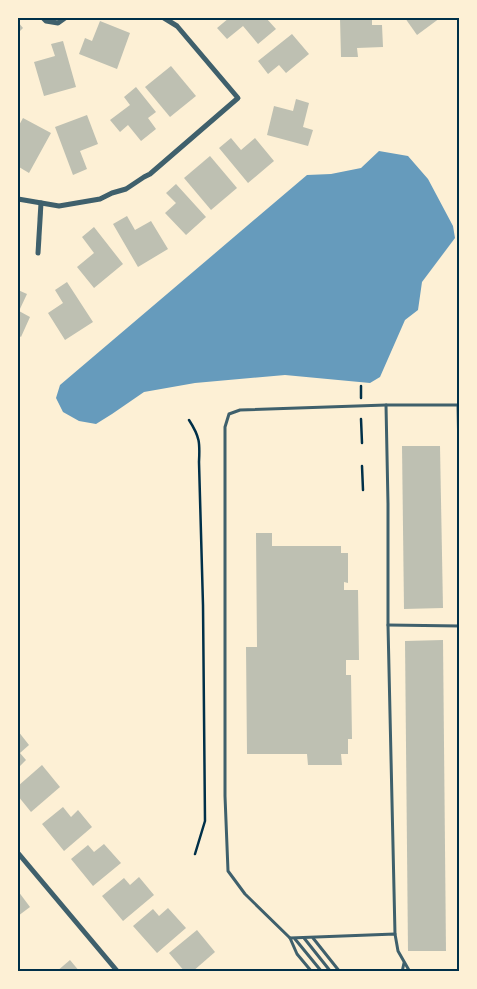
<svg xmlns="http://www.w3.org/2000/svg" width="477" height="989" font-family="Barlow,sans-serif">
<style>
.water{fill:#669bbc}
.building{fill:#bec0b2}
.lines{fill:none;stroke-linecap:round;stroke-linejoin:round}
.path{stroke:#003049;stroke-width:2.5}
.service{stroke:#3f606c;stroke-width:3}
.minor{stroke:#3f606c;stroke-width:5}
.neatline{fill:none;stroke:#003049;stroke-width:2}
</style>
<rect width="100%" height="100%" fill="#fdf0d5"/>
<path class="water" d="M 379,151 L 408,156 L 428,179 L 453,226 L 455,238 L 422,282 L 418,310 L 405,320 L 380,377 L 370,383 L 285,375 L 195,383 L 144,392 L 112,414 L 96,424 L 79,421 L 63,412 L 56,398 L 60,385 L 307,175 L 331,174 L 361,168 Z"/>
<g class="building">
<path d="M 229,18 L 266,18 L 276,29 L 258,44 L 243,26 L 227,39 L 217,28 Z"/>
<path d="M 340,18 L 372,18 L 372,25 L 382,25 L 383,47 L 357,48 L 358,57 L 341,57 Z"/>
<path d="M 405,18 L 440,18 L 417,35 Z"/>
<path d="M 100,21 L 130,33 L 117,69 L 79,54 L 85,38 L 92,41 Z"/>
<path d="M 18,22 L 23,28 L 18,33 Z"/>
<path d="M 292,34 L 309,54 L 286,73 L 279,65 L 268,74 L 258,61 Z"/>
<path d="M 63,41 L 76,87 L 44,96 L 34,62 L 55,56 L 51,44 Z"/>
<path d="M 171,66 L 196,96 L 170,117 L 145,87 Z"/>
<path d="M 136,87 L 156,112 L 148,118 L 156,129 L 141,141 L 128,125 L 120,132 L 110,120 L 130,105 L 124,97 Z"/>
<path d="M 296,99 L 309,103 L 303,127 L 313,130 L 308,146 L 267,135 L 274,106 L 293,111 Z"/>
<path d="M 87,115 L 98,144 L 80,151 L 87,169 L 73,175 L 55,127 Z"/>
<path d="M 23,118 L 51,133 L 29,173 L 19,167 L 20,164 L 18,163 L 18,127 Z"/>
<path d="M 231,138 L 241,150 L 255,138 L 274,161 L 248,183 L 219,148 Z"/>
<path d="M 210,156 L 237,188 L 211,210 L 184,178 Z"/>
<path d="M 176,184 L 206,217 L 186,235 L 165,213 L 176,203 L 166,193 Z"/>
<path d="M 127,216 L 135,230 L 151,221 L 168,249 L 138,267 L 113,224 Z"/>
<path d="M 94,227 L 123,264 L 94,288 L 77,267 L 94,253 L 82,237 Z"/>
<path d="M 67,282 L 93,322 L 65,340 L 48,313 L 63,303 L 55,290 Z"/>
<path d="M 18,290 L 27,294 L 19,311 L 30,317 L 21,337 L 18,335 Z"/>
<path d="M 402,446 L 440,446 L 443,608 L 404,609 Z"/>
<path d="M 256,533 L 272,533 L 272,546 L 341,546 L 341,553 L 348,553 L 348,583 L 344,582 L 344,590 L 358,590 L 359,660 L 346,660 L 346,675 L 351,675 L 352,739 L 348,739 L 348,754 L 341,754 L 342,765 L 308,765 L 307,754 L 247,754 L 246,647 L 257,647 Z"/>
<path d="M 443,640 L 446,951 L 408,951 L 405,641 Z"/>
<path d="M 18,731 L 29,745 L 20,753 L 26,760 L 18,768 Z"/>
<path d="M 42,765 L 60,787 L 31,812 L 18,796 L 18,786 Z"/>
<path d="M 63,807 L 71,817 L 78,810 L 92,827 L 64,851 L 42,824 Z"/>
<path d="M 104,844 L 121,863 L 93,886 L 71,859 L 88,845 L 94,852 Z"/>
<path d="M 139,877 L 154,895 L 123,921 L 102,896 L 124,878 L 130,885 Z"/>
<path d="M 18,891 L 30,907 L 18,916 Z"/>
<path d="M 168,908 L 186,928 L 157,953 L 133,926 L 153,909 L 159,916 Z"/>
<path d="M 197,930 L 215,952 L 192,972 L 185,972 L 169,953 Z"/>
<path d="M 70,960 L 80,972 L 56,972 Z"/>
</g>
<g class="lines">
<g class="path">
<path d="M 361,386 L 361,398"/>
<path d="M 361,419 L 362,443"/>
<path d="M 189,420 C 200,437 200,443 199,462 L 203,605 L 205,821 L 195,854"/>
<path d="M 362,466 L 363,490"/>
</g>
<g class="service">
<path d="M 386,405 L 388,504 L 388,625 L 395,934"/>
<path d="M 458,405 L 460,506"/>
<path d="M 388,625 L 460,626"/>
<path d="M 290,938 L 297,954 L 312,972"/>
<path d="M 304,938 L 331,972"/>
<path d="M 313,938 L 340,972"/>
<path d="M 295,939 L 322,972"/>
<path d="M 402,972 L 404,963"/>
<path d="M 410,972 L 398,951 L 395,934 L 290,938 L 245,894 L 228,871 L 225,796 L 225,427 L 229,414 L 240,410 L 386,405 L 460,405"/>
</g>
<g class="minor">
<path d="M 43,18 L 46,21 L 58,23 L 65,18"/>
<path d="M 18,199 L 59,206 L 100,199 L 112,193 L 126,189 L 144,177 L 150,174 L 238,98 L 177,26 L 164,18"/>
<path d="M 38,253 L 41,203"/>
<path d="M 18,853 L 118,972"/>
</g>
</g>
<rect width="477" height="989" fill="none" stroke="#fdf0d5" stroke-width="38"/>
<rect x="19" y="19" width="439" height="951" class="neatline"/>
</svg>
